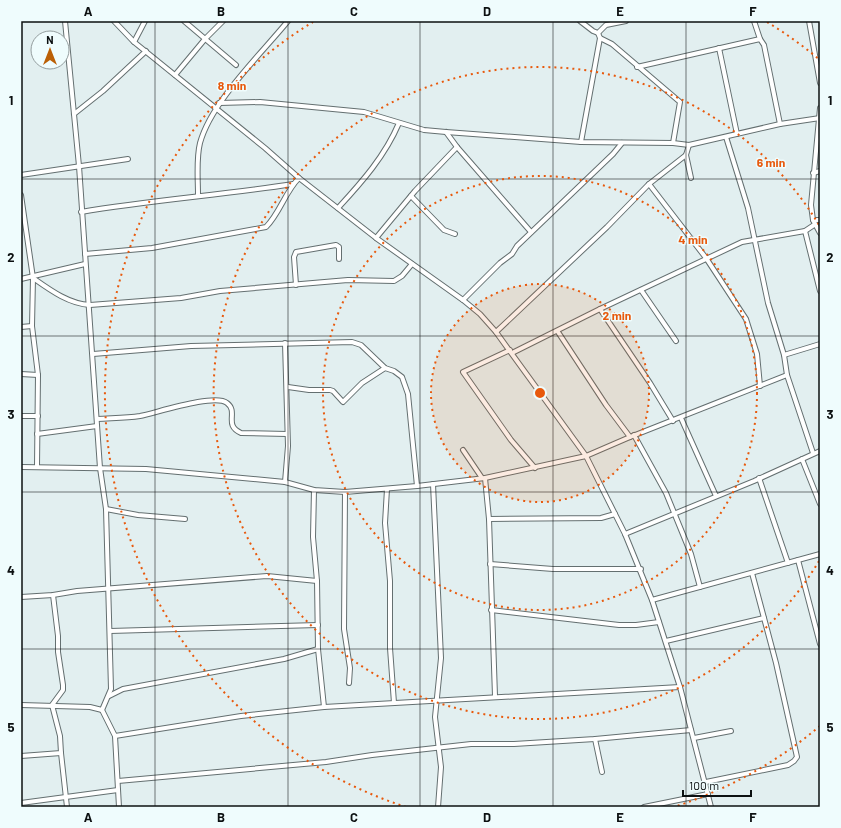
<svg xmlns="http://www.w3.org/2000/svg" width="841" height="828" font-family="Barlow,sans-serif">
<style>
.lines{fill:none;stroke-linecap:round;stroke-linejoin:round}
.street-casing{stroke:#646f70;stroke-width:6}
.street{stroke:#fff;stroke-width:4}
.grid{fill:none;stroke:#0c1011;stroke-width:1;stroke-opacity:0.55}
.ring{fill:none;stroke:#e8590c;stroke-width:2;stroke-dasharray:2 4}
.centre{fill:#e8590c;stroke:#effcfd;stroke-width:2}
.ring-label{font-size:12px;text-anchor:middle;font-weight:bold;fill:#e8590c;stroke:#effcfd;stroke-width:3;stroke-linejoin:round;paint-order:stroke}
.neatline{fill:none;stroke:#0c1011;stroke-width:1.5}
.grid-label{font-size:13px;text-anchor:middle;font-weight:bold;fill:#0c1011}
</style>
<rect width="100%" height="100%" fill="#e2eff0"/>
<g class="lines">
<g class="street-casing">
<g id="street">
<path d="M 114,21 L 134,42 L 265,148 L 299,178 L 376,238 L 463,300 L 480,314 L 496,332 L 586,456 L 625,534 L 652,600 L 680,687 L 711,807"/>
<path d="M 184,21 L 236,65"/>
<path d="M 580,21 L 593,31 L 598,33 L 606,25 L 626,21"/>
<path d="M 754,21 L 760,39"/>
<path d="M 809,21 L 820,83"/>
<path d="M 600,38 L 612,44 L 680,102 L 673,143"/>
<path d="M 134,42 L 145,21"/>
<path d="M 719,48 L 737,134"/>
<path d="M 637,67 L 760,39 L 764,45 L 780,124"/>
<path d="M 175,75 L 205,39 L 223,21"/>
<path d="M 219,103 L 260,102 L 364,112 L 424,130 L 446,132 L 581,142 L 673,143 L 689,145 L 780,124 L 820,118"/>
<path d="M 820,108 L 811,205 L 813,220 L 820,233"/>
<path d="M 74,114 L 103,91 L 146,51"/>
<path d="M 446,132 L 457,147 L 531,232"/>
<path d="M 726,137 L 748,208 L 768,303 L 784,355 L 787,375 L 813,453"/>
<path d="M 581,142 L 600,38 L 598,33"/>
<path d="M 686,155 L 691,178"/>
<path d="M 813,173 L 820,171"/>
<path d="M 21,175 L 128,159"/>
<path d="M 649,184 L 706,258 L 746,319 L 757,354 L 760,386"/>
<path d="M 21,195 L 33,278 L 32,326 L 38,375 L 37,466"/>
<path d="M 198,195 C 198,178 196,159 200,143 C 211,102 261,54 288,21"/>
<path d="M 411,196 L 444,230 L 455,234"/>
<path d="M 338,208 C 362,182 385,156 399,123"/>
<path d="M 81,212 C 152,200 223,195 293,184"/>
<path d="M 813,220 L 820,220"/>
<path d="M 805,231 L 820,291"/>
<path d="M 376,238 L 415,191 L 457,147"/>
<path d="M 85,254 L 152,248 L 266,227 C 280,213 285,192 299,178"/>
<path d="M 33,278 C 50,290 69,304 90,305 L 181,298 L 220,291 L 348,280 L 394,281 L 402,276 L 412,264"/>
<path d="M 21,279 L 85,264"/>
<path d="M 296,285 L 294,257 L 296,252 L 336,245 L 339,247 L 339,259"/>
<path d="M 641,290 L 676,341"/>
<path d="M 463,300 L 500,263 L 512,254 L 517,246 L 613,154 L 622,143"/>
<path d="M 600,309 L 650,383 L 673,421"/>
<path d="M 21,327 L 32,326"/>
<path d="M 496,332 L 607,227 L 649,184 L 686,155 L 689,145"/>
<path d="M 558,332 L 606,405 L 630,437"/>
<path d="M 285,343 L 288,446 L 285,482"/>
<path d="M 510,350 L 463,372 L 511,440 L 535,468"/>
<path d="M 512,353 L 600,309 L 742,242 L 805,231 L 814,225"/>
<path d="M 93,354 L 191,346 L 352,342 L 361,345 L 385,368 L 394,371 L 402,377 L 408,394 L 417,486"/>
<path d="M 784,355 L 820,344"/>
<path d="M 21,374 L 38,375"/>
<path d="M 288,387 L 309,390 L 330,390 L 333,391 L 343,402 L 362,383 L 385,368"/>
<path d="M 21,416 L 38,416"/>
<path d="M 681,418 L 716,496"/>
<path d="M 97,419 C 111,418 126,418 140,416 C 156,413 215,393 227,403 C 239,412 223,425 241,433 L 287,434"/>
<path d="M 37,434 L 97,426"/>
<path d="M 634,435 L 666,493 L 691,554 L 700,587"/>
<path d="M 463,450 L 482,478"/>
<path d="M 802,459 L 820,504"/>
<path d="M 21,467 L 146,469 L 285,482 L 314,490 L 345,492 L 417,486 L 485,478 L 586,456 L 630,437 L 787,375"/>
<path d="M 485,478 L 489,519 L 495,696"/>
<path d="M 759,478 L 788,563"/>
<path d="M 433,484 L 441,658 L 435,717 L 441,767 L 438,807"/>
<path d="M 387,489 L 385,523 L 390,581 L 390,648 L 394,703"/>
<path d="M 314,490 L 313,537 L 317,581 L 318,649 L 324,707"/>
<path d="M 345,492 L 344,629 L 350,668 L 349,683"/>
<path d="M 106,509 L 138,515 L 185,519"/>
<path d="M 489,519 L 601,518 L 615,514"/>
<path d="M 625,534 L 754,481 L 820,451"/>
<path d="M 798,560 L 820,644"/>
<path d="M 490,564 L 553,569 L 641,569"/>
<path d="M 21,597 L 53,595 L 77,591 L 267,576 L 317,581"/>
<path d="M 652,600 L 820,554"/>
<path d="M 491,610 L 619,625 L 636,625 L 659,622"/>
<path d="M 110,631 L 318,625"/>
<path d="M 666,641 L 764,618"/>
<path d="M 109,696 L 123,689 L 284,659 L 318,649"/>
<path d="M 21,705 L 90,707 L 102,710 L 111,689 L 106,509 L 100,468 L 79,166 L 65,21"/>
<path d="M 102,710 L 115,736 L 119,807"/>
<path d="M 115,736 L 241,716 L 324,707 L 680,687"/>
<path d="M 694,738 L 731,731"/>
<path d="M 595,739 L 602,772"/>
<path d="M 61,753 L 67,807"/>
<path d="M 21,756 L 61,753 L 60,736 L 52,705 L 63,690 L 63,685 L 58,652 L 58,636 L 53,595"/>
<path d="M 118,781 L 326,762 L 372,755 L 471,744 L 514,744 L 595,739 L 691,730"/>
<path d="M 706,782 L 788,765 L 794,761 L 797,757 L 776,663 L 752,573"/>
<path d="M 21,803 L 118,790"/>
<path d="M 644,807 L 708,794"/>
</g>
</g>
<use href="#street" class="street"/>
</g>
<path class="grid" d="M 155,21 L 155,807M 288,21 L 288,807M 420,21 L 420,807M 553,21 L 553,807M 686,21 L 686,807M 21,179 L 820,179M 21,336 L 820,336M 21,492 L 820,492M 21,649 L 820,649"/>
<circle cx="540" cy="393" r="109" fill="#e8590c" fill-opacity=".12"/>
<g class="ring">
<circle cx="540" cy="393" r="109"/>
<circle cx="540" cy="393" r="217"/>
<path d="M819 561A326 326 0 1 1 819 225"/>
<path d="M820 726A435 435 0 0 1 674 807M406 807A435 435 0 0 1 313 22M767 22A435 435 0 0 1 820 60"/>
</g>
<circle cx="540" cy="393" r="6" class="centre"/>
<g class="ring-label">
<text x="232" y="90">8 min</text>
<text x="771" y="167">6 min</text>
<text x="693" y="244">4 min</text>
<text x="617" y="320">2 min</text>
</g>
<rect width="841" height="828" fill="none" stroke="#effcfd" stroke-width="44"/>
<g transform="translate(50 50)"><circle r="19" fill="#effcfd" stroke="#949e9f"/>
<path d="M0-3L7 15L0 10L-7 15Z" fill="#bb6006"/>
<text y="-6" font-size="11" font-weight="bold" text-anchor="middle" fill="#0c1011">N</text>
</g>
<path d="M683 790v6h68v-6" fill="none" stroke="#0c1011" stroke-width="2"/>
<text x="689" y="790" font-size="12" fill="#0c1011" stroke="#effcfd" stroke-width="3" paint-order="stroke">100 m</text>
<rect x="22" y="22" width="797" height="784" class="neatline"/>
<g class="grid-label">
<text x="88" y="16">A</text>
<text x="221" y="16">B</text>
<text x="354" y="16">C</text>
<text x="487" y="16">D</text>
<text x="620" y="16">E</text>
<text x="753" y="16">F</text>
<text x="11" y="105">1</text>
<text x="830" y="105">1</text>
<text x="11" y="262">2</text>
<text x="830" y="262">2</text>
<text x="11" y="419">3</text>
<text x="830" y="419">3</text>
<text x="11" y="575">4</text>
<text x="830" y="575">4</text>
<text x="11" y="732">5</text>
<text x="830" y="732">5</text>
<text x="88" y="822">A</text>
<text x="221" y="822">B</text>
<text x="354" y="822">C</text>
<text x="487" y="822">D</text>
<text x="620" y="822">E</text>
<text x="753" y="822">F</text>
</g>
</svg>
